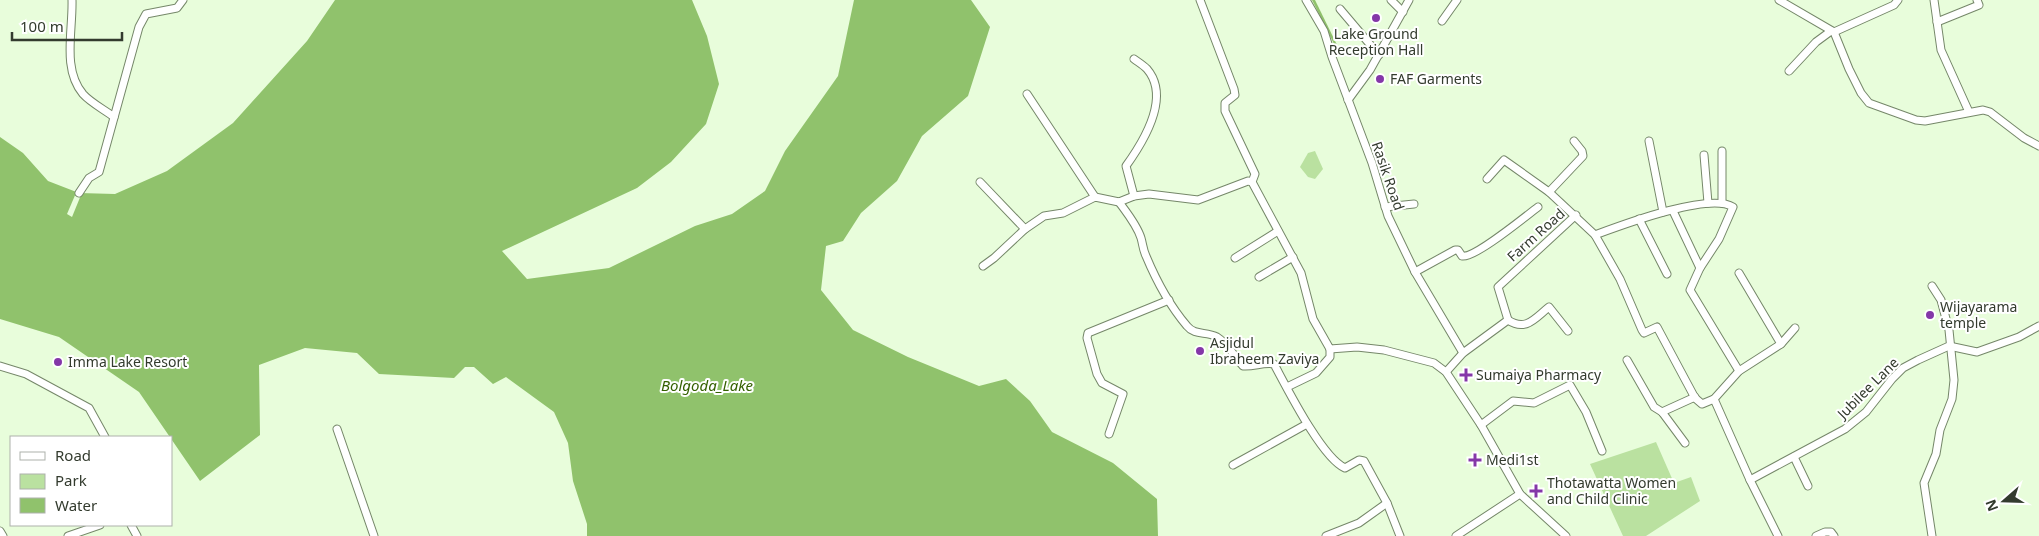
<svg xmlns="http://www.w3.org/2000/svg" width="2039" height="536" font-family="'Noto Sans',sans-serif">
<style>
.green{fill:#bae1a0}
.water{fill:#90c26c}
.pier{fill:#e8fddb}
.lines{fill:none;stroke-linecap:round;stroke-linejoin:round}
.street-casing{stroke:#758769;stroke-width:9}
.street{stroke:#fff;stroke-width:7}
.poi-dot{fill:#8437a8;stroke:#fff;stroke-width:2}
.labels{text-anchor:middle;stroke-width:4;stroke-linejoin:round;paint-order:stroke}
.poi-label{font-size:14px;fill:#333b2e;stroke:#fff;text-anchor:start}
.street-label{font-size:14px;fill:#333b2e;stroke:#fff}
.water-label{font-size:15px;font-style:italic;fill:#346000;stroke:#fff}
</style>
<rect width="100%" height="100%" fill="#e8fddb"/>
<g class="green">
<path d="M 1315,151 L 1323,169 L 1315,179 L 1308,177 L 1300,167 L 1308,153 Z"/>
<path d="M 1656,442 L 1674,483 L 1691,477 L 1700,501 L 1646,536 L 1623,536 L 1590,464 Z"/>
</g>
<g class="water">
<path d="M 335,0 L 692,0 L 707,36 L 719,84 L 706,124 L 671,162 L 637,188 L 502,251 L 527,279 L 609,268 L 695,226 L 732,214 L 765,191 L 785,151 L 838,76 L 854,0 L 971,0 L 990,27 L 968,96 L 922,136 L 897,181 L 861,213 L 843,241 L 826,246 L 821,290 L 853,330 L 908,357 L 979,386 L 1006,379 L 1030,401 L 1052,432 L 1113,463 L 1157,499 L 1158,536 L 587,536 L 587,524 L 573,481 L 568,443 L 554,412 L 506,377 L 493,384 L 474,367 L 465,367 L 454,378 L 379,374 L 357,353 L 305,348 L 259,365 L 260,435 L 200,481 L 139,392 L 59,337 L 0,319 L 0,137 L 23,153 L 48,181 L 79,193 L 115,194 L 167,171 L 233,123 L 307,41 Z"/>
<path d="M 1312,0 L 1315,0 L 1338,47 L 1336,48 Z"/>
</g>
<path class="pier" d="M 76,193 L 81,195 L 72,217 L 67,214 Z"/>
<g class="lines">
<g class="street-casing">
<g id="street">
<path d="M 72,0 C 73,31 62,69 83,94 C 91,103 105,110 114,117"/>
<path d="M 1200,0 L 1234,89 L 1235,95 L 1225,103 L 1225,111 L 1255,174 L 1252,182"/>
<path d="M 1306,0 L 1324,31 L 1332,57 L 1372,163 L 1388,216 L 1415,272 L 1463,353"/>
<path d="M 1391,0 L 1403,12"/>
<path d="M 1779,0 L 1834,32 L 1849,69 L 1861,93 L 1869,103 L 1916,120 L 1925,121 L 1983,110 L 1990,112 L 2024,138 L 2039,146"/>
<path d="M 1934,0 L 1941,50 L 1969,112"/>
<path d="M 1340,9 L 1379,55"/>
<path d="M 1442,21 L 1457,0"/>
<path d="M 1937,22 L 1979,5 L 1977,0"/>
<path d="M 1834,32 L 1894,5 L 1898,0"/>
<path d="M 1789,71 L 1816,42 L 1831,31"/>
<path d="M 1027,94 L 1095,197"/>
<path d="M 1348,100 L 1370,70 L 1409,0"/>
<path d="M 1649,141 L 1663,212"/>
<path d="M 1704,155 L 1708,203"/>
<path d="M 1487,179 L 1504,160 L 1549,192 L 1595,235 L 1620,279 L 1642,330 L 1644,333 L 1657,327 L 1695,398 L 1702,404 L 1714,399 L 1750,480"/>
<path d="M 980,182 L 1025,229 L 1044,216 L 1063,213 L 1095,197 L 1119,202 L 1134,196 L 1149,194 L 1198,200 L 1248,181 L 1252,182 L 1301,273 L 1313,319 L 1330,349 L 1357,347 L 1384,350 L 1434,363 L 1446,372 L 1481,425 L 1520,494 L 1566,536"/>
<path d="M 1549,192 L 1583,156 L 1582,151 L 1574,141"/>
<path d="M 79,193 L 89,178 L 99,172 L 139,27 L 146,14 L 177,8 L 183,0"/>
<path d="M 1134,196 L 1126,166 C 1144,141 1171,97 1147,69 C 1143,65 1138,62 1134,59"/>
<path d="M 1119,202 C 1127,213 1137,225 1141,238 C 1143,245 1143,250 1146,256 C 1156,280 1170,306 1187,326 C 1195,336 1206,331 1217,337 C 1227,343 1235,357 1243,366 C 1254,367 1263,362 1274,364 C 1287,388 1322,458 1345,468 L 1359,460 L 1364,461 L 1387,503 L 1400,536"/>
<path d="M 1722,203 L 1722,151"/>
<path d="M 1385,207 L 1414,204"/>
<path d="M 1673,211 L 1700,268"/>
<path d="M 1639,219 L 1667,274"/>
<path d="M 1595,235 C 1622,225 1709,192 1733,207 L 1719,239 L 1700,268 L 1690,290 L 1739,371"/>
<path d="M 1235,258 L 1278,231"/>
<path d="M 983,266 L 994,258 L 1025,229"/>
<path d="M 1415,272 L 1455,250 L 1458,250 L 1462,256 C 1474,259 1526,216 1538,207"/>
<path d="M 1739,273 L 1781,344"/>
<path d="M 1259,277 L 1293,257"/>
<path d="M 1508,320 C 1526,332 1535,318 1549,307 L 1568,331"/>
<path d="M 1627,360 L 1654,407 L 1662,412 L 1685,443"/>
<path d="M 0,366 L 26,374 L 89,408 L 105,437"/>
<path d="M 1446,372 L 1463,353 L 1508,320 L 1498,287 L 1576,215"/>
<path d="M 1287,387 L 1316,373 L 1330,357 L 1330,349"/>
<path d="M 1714,399 L 1739,371 L 1781,344 L 1795,328"/>
<path d="M 1662,412 L 1695,397"/>
<path d="M 1481,425 L 1513,401 L 1534,403 L 1570,385 L 1586,412 L 1602,451"/>
<path d="M 337,429 L 374,536"/>
<path d="M 1109,434 L 1123,394 L 1102,383 L 1097,374 L 1087,338 L 1088,333 L 1169,300"/>
<path d="M 1794,457 L 1808,486"/>
<path d="M 1233,465 L 1307,424"/>
<path d="M 131,525 L 137,536"/>
<path d="M 0,531 L 3,536"/>
<path d="M 68,536 L 100,525"/>
<path d="M 1326,536 L 1359,523 L 1387,503"/>
<path d="M 1456,536 L 1520,494"/>
<path d="M 1778,536 L 1750,480 L 1845,429 L 1866,412 L 1892,379 L 1903,368 L 1918,360 L 1949,346 L 1977,352 L 2019,337 L 2039,326"/>
<path d="M 1816,536 L 1825,532 L 1831,532 L 1834,536"/>
<path d="M 1932,536 L 1924,483 L 1936,454 L 1940,430 L 1952,399 L 1954,380 L 1949,330 L 1941,300 L 1932,286"/>
</g>
</g>
<use href="#street" class="street"/>
</g>
<g class="poi-dot">
<circle cx="1376" cy="18" r="5"/>
<circle cx="1380" cy="79" r="5"/>
<circle cx="1930" cy="315" r="5"/>
<circle cx="1200" cy="351" r="5"/>
<circle cx="58" cy="362" r="5"/>
<path d="M1463.5 367.5h5v5h5v5h-5v5h-5v-5h-5v-5h5z"/>
<path d="M1472.5 452.5h5v5h5v5h-5v5h-5v-5h-5v-5h5z"/>
<path d="M1533.5 483.5h5v5h5v5h-5v5h-5v-5h-5v-5h5z"/>
</g>
<g class="labels">
<g class="poi-label">
<text x="1376" y="39" text-anchor="middle">Lake Ground<tspan x="1376" dy="16">Reception Hall</tspan></text>
<text x="1390" y="84">FAF Garments</text>
<text x="1940" y="312">Wijayarama<tspan x="1940" dy="16">temple</tspan></text>
<text x="1210" y="348">Asjidul<tspan x="1210" dy="16">Ibraheem Zaviya</tspan></text>
<text x="68" y="367">Imma Lake Resort</text>
<text x="1476" y="380">Sumaiya Pharmacy</text>
<text x="1486" y="465">Medi1st</text>
<text x="1547" y="488">Thotawatta Women<tspan x="1547" dy="16">and Child Clinic</tspan></text>
</g>
<g class="street-label">
<text transform="translate(1388 176) rotate(71)" y="5">Rasik Road</text>
<text transform="translate(1536 235) rotate(-42)" y="5">Farm Road</text>
<text transform="translate(1868 388) rotate(-45)" y="5">Jubilee Lane</text>
</g>
<g class="water-label">
<text x="707" y="391">Bolgoda_Lake</text>
</g>
</g>
<rect x="10" y="436" width="162" height="90" fill="#ffffff" stroke="#adb1ab"/>
<rect x="20" y="452" width="25" height="8" fill="#ffffff" stroke="#adb1ab"/>
<text x="55" y="461" font-size="15" fill="#333b2e">Road</text>
<rect x="20" y="474" width="25" height="15" fill="#bae1a0" stroke="#adb1ab"/>
<text x="55" y="486" font-size="15" fill="#333b2e">Park</text>
<rect x="20" y="498" width="25" height="15" fill="#90c26c" stroke="#adb1ab"/>
<text x="55" y="511" font-size="15" fill="#333b2e">Water</text>
<g transform="translate(2004 501) rotate(250)" stroke="#ffffff" stroke-width="4" paint-order="stroke">
<path d="M0-4L9 19L0 12L-9 19Z" fill="#333b2e"/>
<text y="-8" font-size="14" font-weight="bold" text-anchor="middle" fill="#333b2e">N</text>
</g>
<path d="M12 32v8h110v-8" fill="none" stroke="#333b2e" stroke-width="2.5"/>
<text x="20" y="32" font-size="15" fill="#333b2e" stroke="#ffffff" stroke-width="4" paint-order="stroke">100 m</text>
</svg>
